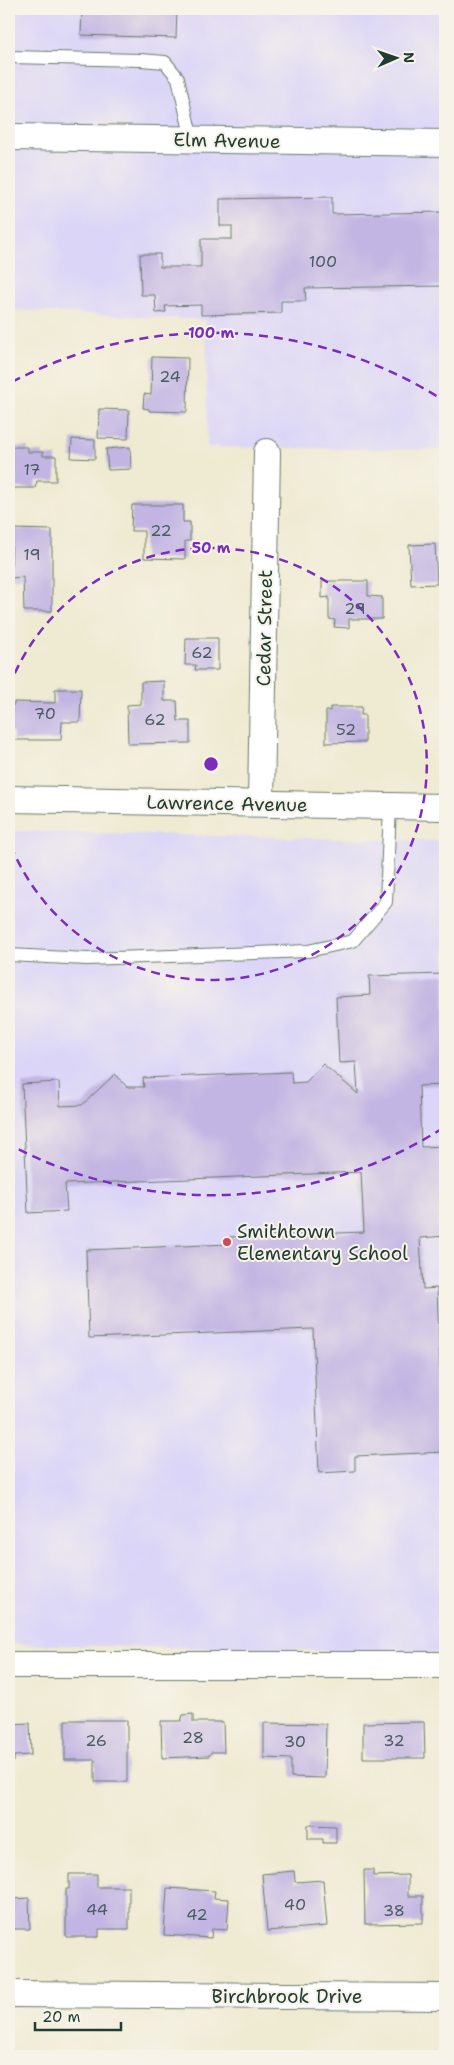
<svg xmlns="http://www.w3.org/2000/svg" width="454" height="2065" font-family="'Shantell Sans',sans-serif">
<style>
.built{fill:#dbd6f7}
.building{fill:#c2b5e3}
.lines{fill:none;stroke-linecap:round;stroke-linejoin:round}
.lane-casing{stroke:#687a6b;stroke-width:14}
.street-casing{stroke:#687a6b;stroke-width:28}
.lane{stroke:#fff;stroke-width:12}
.street{stroke:#fff;stroke-width:26}
.ring{fill:none;stroke:#7b2cbf;stroke-width:2.5;stroke-dasharray:9 6}
.poi-dot{fill:#d1495b;stroke:#f7f3e8;stroke-width:2}
.labels{text-anchor:middle;stroke-width:4;stroke-linejoin:round;paint-order:stroke}
.number-label{font-size:16px;fill:#485b60}
.street-label{font-size:19px;fill:#1f3d34;stroke:#f7f3e8}
.poi-label{font-size:19px;fill:#1f3d34;stroke:#f7f3e8;text-anchor:start}
.centre{fill:#7b2cbf;stroke:#f7f3e8;stroke-width:2.5}
.ring-label{font-size:15px;text-anchor:middle;font-weight:bold;fill:#7b2cbf;stroke:#f7f3e8;stroke-width:4;stroke-linejoin:round;paint-order:stroke}
</style>
<rect width="100%" height="100%" fill="#f7f3e8"/>
<filter id="ink" filterUnits="userSpaceOnUse"><feTurbulence type="fractalNoise" baseFrequency=".02" numOctaves="2"/><feDisplacementMap in="SourceGraphic" scale="10" xChannelSelector="R" yChannelSelector="G"/><feConvolveMatrix kernelMatrix="1 2 1 2 8 2 1 2 1" color-interpolation-filters="sRGB"/></filter>
<filter id="wash" filterUnits="userSpaceOnUse"><feTurbulence type="fractalNoise" baseFrequency=".0096" numOctaves="4" result="noise"/><feDisplacementMap in="SourceGraphic" scale="20" xChannelSelector="R" yChannelSelector="G"/><feGaussianBlur stdDeviation="1.12" result="paint"/><feColorMatrix in="noise" values="0 0 0 0 0 0 0 0 0 0 0 0 0 0 0 0 0 1.4 0 .05"/><feComposite in="paint" operator="in"/></filter>
<g filter="url(#wash)">
<rect width="100%" height="100%" fill="#efead2"/>
<g class="built">
<path d="M 9,9 L 445,9 L 445,450 L 207,447 L 206,320 L 9,310 Z"/>
<path d="M 9,831 L 445,841 L 445,1653 L 9,1644 Z"/>
</g>
<g id="blocks">
<g class="building">
<path d="M 82,9 L 177,9 L 176,38 L 81,35 Z"/>
<path d="M 332,197 L 332,214 L 445,212 L 445,286 L 305,288 L 306,301 L 281,301 L 281,313 L 201,315 L 201,305 L 165,306 L 166,312 L 156,313 L 155,295 L 141,295 L 140,254 L 160,254 L 160,267 L 201,267 L 201,239 L 232,239 L 232,226 L 220,226 L 220,199 Z"/>
<path d="M 152,357 L 188,358 L 187,412 L 149,411 L 149,409 L 143,408 L 144,394 L 151,395 Z"/>
<path d="M 99,409 L 129,410 L 128,439 L 98,438 Z"/>
<path d="M 72,439 L 95,440 L 95,459 L 71,458 Z"/>
<path d="M 9,447 L 28,447 L 28,452 L 43,452 L 43,456 L 56,456 L 56,481 L 37,481 L 35,488 L 9,488 Z"/>
<path d="M 130,447 L 131,469 L 108,470 L 106,449 Z"/>
<path d="M 132,505 L 183,505 L 183,522 L 190,522 L 190,541 L 185,541 L 185,559 L 144,558 L 144,531 L 131,531 Z"/>
<path d="M 12,529 L 52,530 L 52,611 L 24,611 L 23,577 L 11,578 Z"/>
<path d="M 435,544 L 437,584 L 411,585 L 409,545 Z"/>
<path d="M 322,581 L 368,581 L 368,596 L 382,597 L 382,619 L 349,619 L 349,628 L 334,627 L 335,620 L 329,619 L 329,597 L 322,598 Z"/>
<path d="M 186,638 L 218,638 L 218,670 L 195,670 L 196,665 L 185,665 Z"/>
<path d="M 164,681 L 164,701 L 177,701 L 178,721 L 190,721 L 190,743 L 128,744 L 127,705 L 141,704 L 141,682 Z"/>
<path d="M 55,689 L 81,689 L 80,722 L 62,722 L 61,740 L 13,740 L 13,732 L 9,732 L 9,705 L 14,705 L 14,702 L 55,703 Z"/>
<path d="M 330,707 L 362,707 L 361,715 L 365,715 L 365,742 L 326,743 L 326,711 L 330,711 Z"/>
<path d="M 445,974 L 445,1085 L 419,1086 L 421,1147 L 445,1146 L 445,1236 L 420,1238 L 423,1289 L 437,1288 L 440,1369 L 445,1368 L 445,1452 L 355,1456 L 355,1471 L 319,1473 L 313,1329 L 89,1338 L 86,1250 L 229,1244 L 229,1237 L 364,1232 L 361,1172 L 65,1184 L 67,1211 L 28,1213 L 22,1084 L 59,1082 L 60,1106 L 82,1105 L 115,1074 L 127,1087 L 144,1087 L 143,1078 L 291,1072 L 292,1083 L 306,1082 L 323,1064 L 358,1094 L 356,1062 L 339,1063 L 336,997 L 370,995 L 369,976 Z"/>
<path d="M 193,1714 L 193,1722 L 223,1722 L 224,1752 L 211,1752 L 209,1756 L 162,1758 L 161,1721 L 181,1721 L 183,1715 Z"/>
<path d="M 65,1720 L 127,1720 L 127,1782 L 95,1782 L 95,1760 L 65,1760 Z"/>
<path d="M 424,1722 L 425,1758 L 363,1758 L 363,1723 Z"/>
<path d="M 30,1723 L 31,1755 L 14,1756 L 14,1762 L 9,1762 L 9,1724 Z"/>
<path d="M 264,1723 L 326,1724 L 325,1778 L 291,1777 L 291,1759 L 264,1758 Z"/>
<path d="M 308,1825 L 336,1826 L 336,1843 L 323,1843 L 323,1839 L 308,1839 Z"/>
<path d="M 364,1870 L 373,1870 L 373,1876 L 408,1875 L 408,1896 L 423,1896 L 423,1923 L 365,1924 Z"/>
<path d="M 294,1871 L 295,1882 L 323,1880 L 327,1926 L 267,1931 L 262,1874 Z"/>
<path d="M 69,1874 L 97,1874 L 97,1887 L 129,1887 L 129,1929 L 99,1929 L 99,1937 L 66,1937 L 66,1889 L 69,1889 Z"/>
<path d="M 9,1876 L 13,1876 L 13,1899 L 29,1898 L 30,1929 L 9,1929 Z"/>
<path d="M 167,1888 L 215,1891 L 214,1898 L 229,1899 L 227,1930 L 212,1929 L 211,1938 L 164,1935 Z"/>
</g>
</g>
</g>
<g filter="url(#ink)">
<use href="#blocks" fill-opacity="0" stroke="#687a6b" stroke-width="1"/>
<g class="lines">
<g class="lane-casing">
<g id="lane">
<path d="M 9,57 L 141,60 L 165,62 L 178,78 L 192,140"/>
<path d="M 9,955 L 87,959 L 308,951 L 353,941 L 386,902 L 390,806"/>
</g>
</g>
<g class="street-casing">
<g id="street">
<path d="M 9,137 L 445,143"/>
<path d="M 9,799 L 445,807"/>
<path d="M 261,803 L 267,452"/>
<path d="M 9,1665 L 445,1665"/>
<path d="M 9,1994 L 445,1997"/>
</g>
</g>
<use href="#lane" class="lane"/>
<use href="#street" class="street"/>
</g>
</g>
<g class="ring">
<path d="M9 687A216 216 0 1 1 9 841"/>
<path d="M443 1128A431 431 0 0 1 12 1146M12 382A431 431 0 0 1 443 400"/>
</g>
<circle class="poi-dot" cx="227" cy="1242" r="5"/>
<g class="labels">
<g class="number-label">
<text x="323" y="267">100</text>
<text x="170" y="382">24</text>
<text x="32" y="475">17</text>
<text x="161" y="536">22</text>
<text x="32" y="560">19</text>
<text x="355" y="614">29</text>
<text x="202" y="658">62</text>
<text x="45" y="719">70</text>
<text x="155" y="725">62</text>
<text x="346" y="735">52</text>
<text x="193" y="1743">28</text>
<text x="96" y="1746">26</text>
<text x="394" y="1746">32</text>
<text x="295" y="1747">30</text>
<text x="295" y="1910">40</text>
<text x="97" y="1915">44</text>
<text x="394" y="1916">38</text>
<text x="197" y="1920">42</text>
</g>
<g class="street-label">
<text transform="translate(227 140) rotate(1)" y="7">Elm Avenue</text>
<text transform="translate(264 628) rotate(-89)" y="7">Cedar Street</text>
<text transform="translate(227 803) rotate(1)" y="7">Lawrence Avenue</text>
<text x="287" y="2003">Birchbrook Drive</text>
</g>
<g class="poi-label">
<text x="237" y="1238">Smithtown<tspan x="237" dy="22">Elementary School</tspan></text>
</g>
</g>
<circle cx="211" cy="764" r="8" class="centre"/>
<g class="ring-label">
<text x="211" y="338">100 m</text>
<text x="211" y="553">50 m</text>
</g>
<rect width="454" height="2065" fill="none" stroke="#f7f3e8" stroke-width="30"/>
<g transform="translate(396 58) rotate(88)" stroke="#f7f3e8" stroke-width="4" paint-order="stroke">
<path d="M0-4L9 19L0 12L-9 19Z" fill="#1f3d34"/>
<text y="-8" font-size="14" font-weight="bold" text-anchor="middle" fill="#1f3d34">N</text>
</g>
<path d="M35 2022v8h86v-8" fill="none" stroke="#1f3d34" stroke-width="2.5"/>
<text x="42" y="2022" font-size="15" fill="#1f3d34" stroke="#f7f3e8" stroke-width="4" paint-order="stroke">20 m</text>
</svg>
